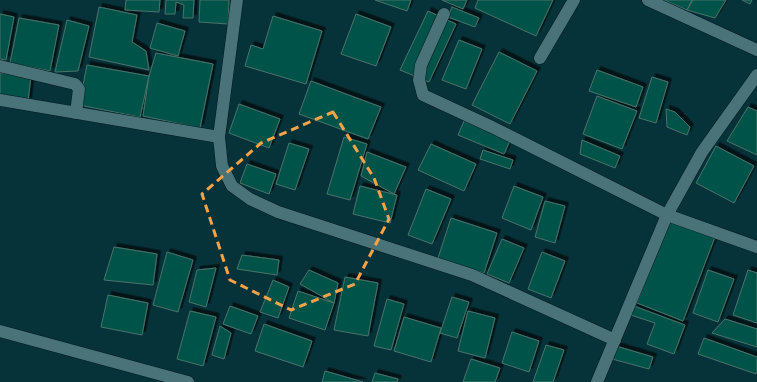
<svg xmlns="http://www.w3.org/2000/svg" width="757" height="382" font-family="Lato,sans-serif">
<style>
.building{fill:#055248;stroke:#4a736b;filter:url(#shadow)}
.lines{fill:none;stroke-linecap:round;stroke-linejoin:round}
.minor-casing{stroke:#001a1e;stroke-width:13}
.minor{stroke:#497279;stroke-width:12}
.marked{fill:none;stroke:#f6a247;stroke-width:3;stroke-dasharray:8 5;stroke-linejoin:round}
</style>
<defs>
<filter id="shadow"><feDropShadow dx="3.5" dy="-3.5" stdDeviation="0" flood-color="#0009"/></filter>
</defs>
<rect width="100%" height="100%" fill="#06333a"/>
<g class="building">
<path d="M 126,0 L 160,0 L 159,12 L 125,10 Z"/>
<path d="M 166,0 L 194,0 L 193,18 L 183,18 L 184,5 L 176,2 L 175,14 L 165,14 Z"/>
<path d="M 200,0 L 229,0 L 228,24 L 199,22 Z"/>
<path d="M 375,0 L 411,0 L 407,11 Z"/>
<path d="M 442,0 L 467,0 L 463,9 Z"/>
<path d="M 478,0 L 553,0 L 536,36 L 475,8 Z"/>
<path d="M 664,0 L 692,0 L 687,10 Z"/>
<path d="M 693,0 L 726,0 L 715,18 L 687,10 Z"/>
<path d="M 742,0 L 752,0 L 750,4 Z"/>
<path d="M 99,7 L 137,15 L 132,42 L 146,51 L 149,70 L 89,57 Z"/>
<path d="M 452,7 L 479,18 L 475,27 L 448,17 Z"/>
<path d="M 428,11 L 456,24 L 429,82 L 400,70 Z"/>
<path d="M 0,14 L 14,17 L 6,60 L 0,59 Z"/>
<path d="M 356,14 L 391,27 L 376,66 L 341,54 Z"/>
<path d="M 273,16 L 322,31 L 306,84 L 245,66 L 251,45 L 263,49 Z"/>
<path d="M 19,18 L 59,25 L 50,71 L 10,63 Z"/>
<path d="M 67,20 L 89,26 L 78,71 L 55,72 Z"/>
<path d="M 157,23 L 185,31 L 178,56 L 150,48 Z"/>
<path d="M 459,40 L 482,49 L 466,89 L 442,80 Z"/>
<path d="M 499,52 L 537,71 L 510,124 L 472,105 Z"/>
<path d="M 156,53 L 213,64 L 200,128 L 143,116 L 149,76 Z"/>
<path d="M 87,65 L 149,76 L 140,117 L 79,105 Z"/>
<path d="M 597,70 L 643,87 L 636,107 L 589,91 Z"/>
<path d="M 0,73 L 31,76 L 28,101 L 0,98 Z"/>
<path d="M 652,77 L 668,82 L 656,123 L 639,118 Z"/>
<path d="M 311,81 L 381,107 L 368,139 L 299,114 Z"/>
<path d="M 597,96 L 637,111 L 622,149 L 583,134 Z"/>
<path d="M 239,104 L 280,119 L 269,148 L 229,133 Z"/>
<path d="M 748,107 L 757,111 L 757,155 L 727,141 Z"/>
<path d="M 666,109 L 675,112 L 690,127 L 687,135 L 667,127 Z"/>
<path d="M 464,121 L 510,141 L 504,154 L 458,135 Z"/>
<path d="M 344,137 L 367,144 L 350,200 L 327,194 Z"/>
<path d="M 582,140 L 620,156 L 615,168 L 580,154 Z"/>
<path d="M 289,143 L 309,149 L 295,190 L 276,184 Z"/>
<path d="M 431,144 L 476,164 L 464,191 L 418,170 Z"/>
<path d="M 716,146 L 754,166 L 734,203 L 696,183 Z"/>
<path d="M 483,150 L 513,160 L 510,169 L 480,159 Z"/>
<path d="M 367,152 L 406,167 L 394,194 L 361,176 Z"/>
<path d="M 247,164 L 276,174 L 269,194 L 240,183 Z"/>
<path d="M 360,186 L 397,195 L 390,223 L 353,214 Z"/>
<path d="M 514,186 L 543,197 L 531,230 L 502,218 Z"/>
<path d="M 426,189 L 451,199 L 432,244 L 408,235 Z"/>
<path d="M 545,201 L 565,206 L 555,243 L 535,237 Z"/>
<path d="M 451,218 L 497,233 L 484,273 L 438,258 Z"/>
<path d="M 670,220 L 715,237 L 683,321 L 637,303 Z"/>
<path d="M 502,239 L 524,248 L 509,283 L 487,274 Z"/>
<path d="M 114,247 L 157,254 L 153,285 L 104,280 Z"/>
<path d="M 167,252 L 193,260 L 178,312 L 153,305 Z"/>
<path d="M 542,252 L 565,261 L 551,298 L 528,289 Z"/>
<path d="M 242,255 L 279,260 L 277,275 L 237,269 Z"/>
<path d="M 216,268 L 206,307 L 189,302 L 197,270 Z"/>
<path d="M 309,270 L 338,283 L 334,303 L 300,284 Z"/>
<path d="M 708,270 L 734,279 L 718,322 L 693,313 Z"/>
<path d="M 748,270 L 757,273 L 757,323 L 733,315 Z"/>
<path d="M 345,277 L 378,283 L 368,336 L 334,330 Z"/>
<path d="M 273,280 L 289,287 L 278,318 L 260,312 Z"/>
<path d="M 298,291 L 334,303 L 325,330 L 289,318 Z"/>
<path d="M 108,295 L 148,303 L 142,335 L 101,327 Z"/>
<path d="M 452,297 L 469,302 L 457,338 L 440,333 Z"/>
<path d="M 387,299 L 404,304 L 391,350 L 374,346 Z"/>
<path d="M 230,306 L 258,316 L 251,334 L 223,324 Z"/>
<path d="M 634,306 L 685,325 L 674,354 L 647,344 L 655,323 L 631,315 Z"/>
<path d="M 190,311 L 216,317 L 203,366 L 177,359 Z"/>
<path d="M 468,311 L 495,318 L 485,358 L 458,351 Z"/>
<path d="M 404,317 L 441,328 L 431,362 L 394,351 Z"/>
<path d="M 725,319 L 757,329 L 757,347 L 712,333 Z"/>
<path d="M 264,324 L 312,341 L 303,367 L 255,351 Z"/>
<path d="M 220,326 L 231,333 L 224,359 L 212,355 Z"/>
<path d="M 512,332 L 539,341 L 529,372 L 502,363 Z"/>
<path d="M 704,338 L 757,357 L 757,371 L 756,374 L 698,354 Z"/>
<path d="M 546,345 L 564,350 L 553,382 L 533,382 Z"/>
<path d="M 616,346 L 653,357 L 649,369 L 612,359 Z"/>
<path d="M 471,359 L 500,368 L 495,382 L 463,382 Z"/>
<path d="M 325,371 L 363,382 L 322,382 Z"/>
<path d="M 375,373 L 398,379 L 397,382 L 372,382 Z"/>
</g>
<g class="lines">
<g class="minor-casing">
<g id="minor">
<path d="M 237,0 L 219,137 L 222,166 L 232,186 L 250,199 L 278,212 L 472,275 L 615,340"/>
<path d="M 648,0 L 757,50"/>
<path d="M 444,14 L 421,65 L 419,80 L 423,95 L 492,127 L 667,215 L 757,247"/>
<path d="M 540,58 L 574,0"/>
<path d="M 0,66 L 75,84 L 79,89 L 76,113"/>
<path d="M 0,100 L 219,137"/>
<path d="M 0,331 L 188,382"/>
<path d="M 597,382 L 667,215 L 702,152 L 757,75"/>
</g>
</g>
<use href="#minor" class="minor"/>
</g>
<path class="marked" d="M 333,112 L 374,178 L 389,219 L 355,284 L 291,310 L 230,280 L 202,194 L 261,143 Z"/>
</svg>
